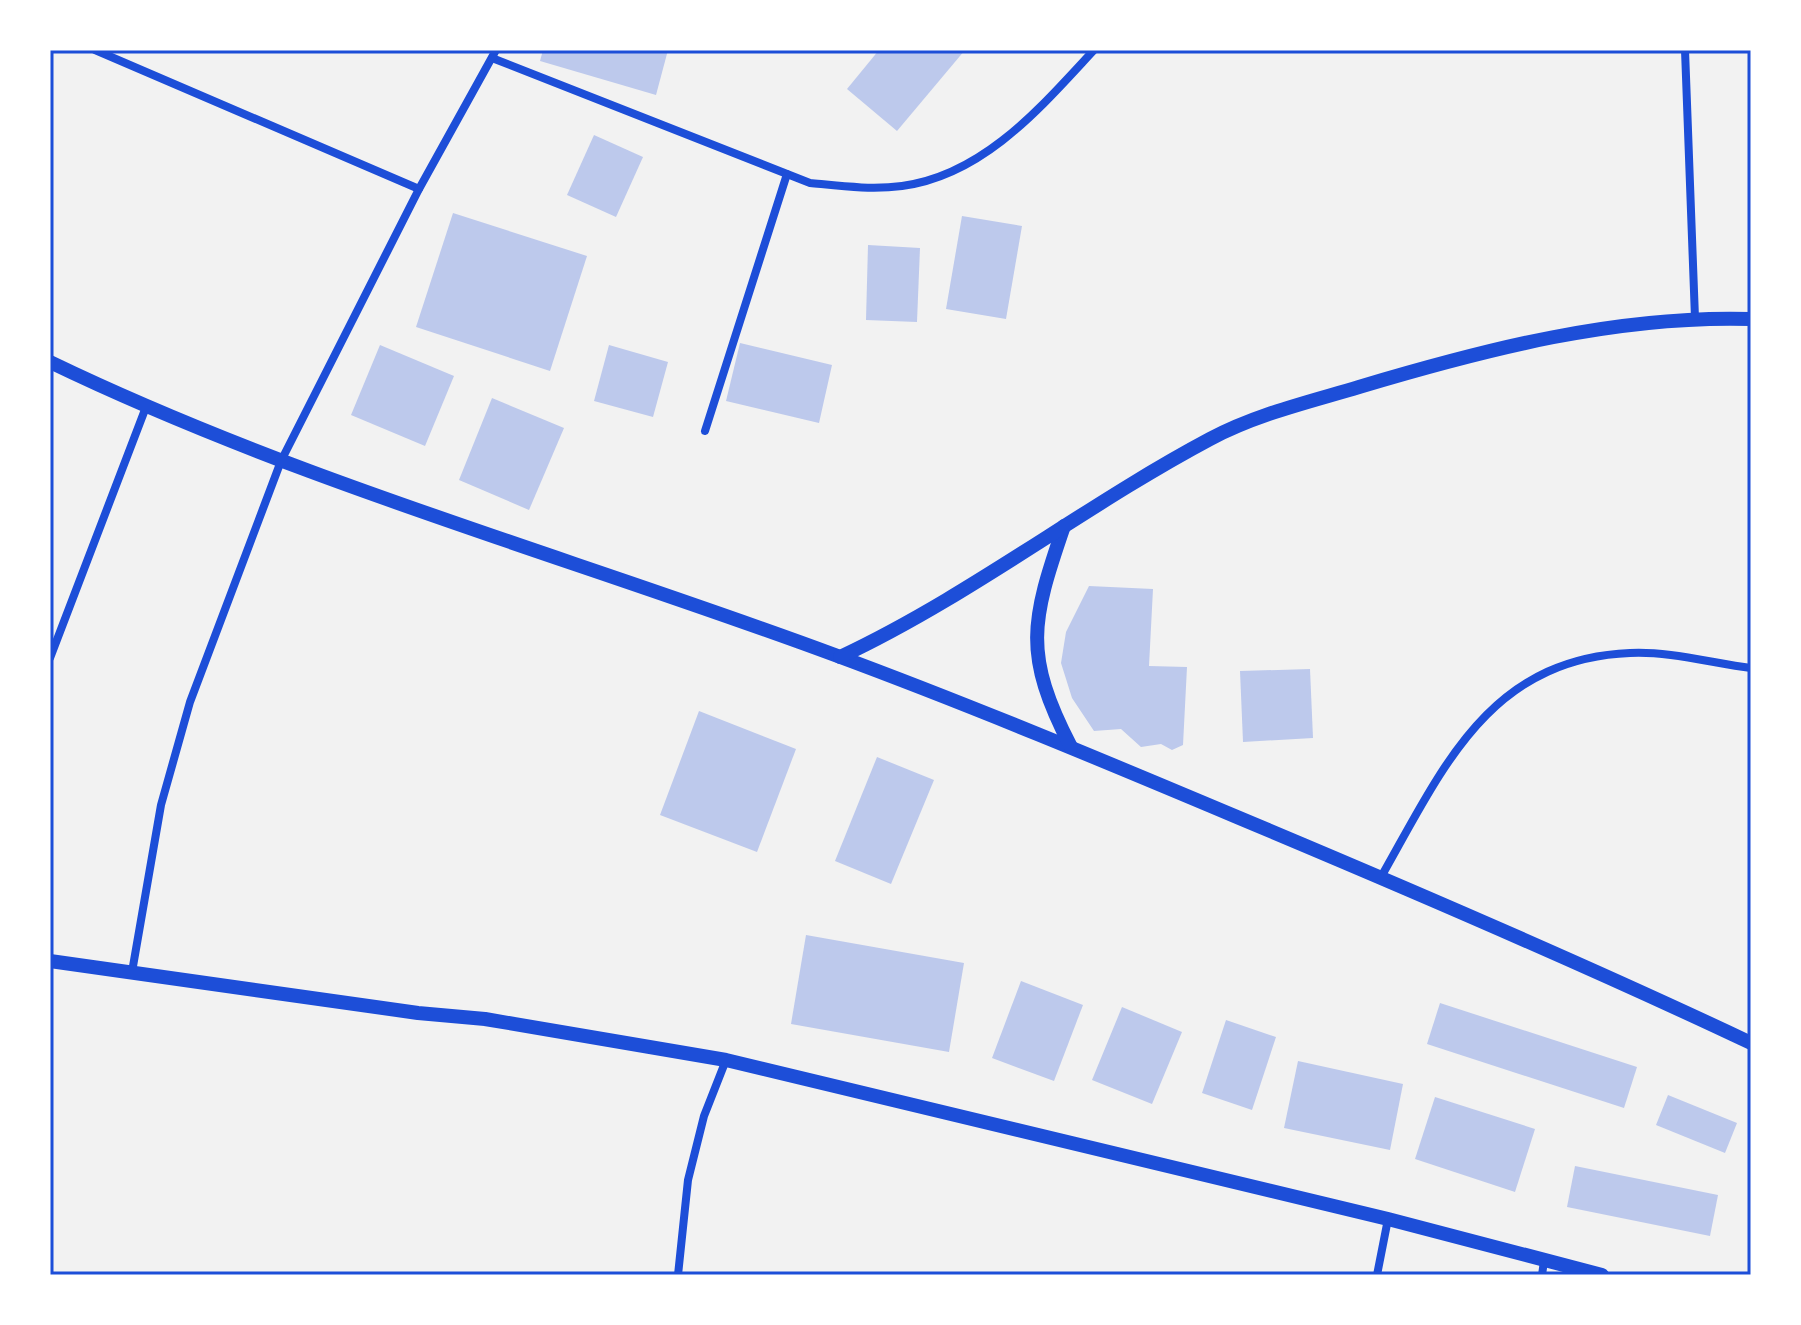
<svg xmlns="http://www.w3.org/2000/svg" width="1801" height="1325" font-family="'DM Sans',sans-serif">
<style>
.building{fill:#bdc9ec}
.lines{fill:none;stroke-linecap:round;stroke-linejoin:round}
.minor{stroke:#1d4ed8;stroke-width:8}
.tertiary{stroke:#1d4ed8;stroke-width:14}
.neatline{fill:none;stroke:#1d4ed8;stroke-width:3}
</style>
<rect width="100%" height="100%" fill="#f2f2f2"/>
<g class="building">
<path d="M 543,50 L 668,50 L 656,95 L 540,61 Z"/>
<path d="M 879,50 L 965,50 L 897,131 L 847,89 Z"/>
<path d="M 594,135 L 643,157 L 616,217 L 567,195 Z"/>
<path d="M 453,213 L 587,256 L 550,371 L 416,327 Z"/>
<path d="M 962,216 L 1022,226 L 1006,319 L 946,309 Z"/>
<path d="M 868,245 L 920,248 L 917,322 L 866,320 Z"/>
<path d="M 740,343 L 832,365 L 819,423 L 726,401 Z"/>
<path d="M 380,345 L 454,376 L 425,446 L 351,415 Z"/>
<path d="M 609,345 L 668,362 L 653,417 L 594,401 Z"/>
<path d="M 492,398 L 564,428 L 529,510 L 459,480 Z"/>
<path d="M 1089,586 L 1153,589 L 1149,666 L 1187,667 L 1183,745 L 1172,750 L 1161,744 L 1141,747 L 1121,729 L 1094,731 L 1072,698 L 1061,663 L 1066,632 Z"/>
<path d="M 1310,669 L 1313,738 L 1243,742 L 1240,671 Z"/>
<path d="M 699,711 L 796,749 L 757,852 L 660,815 Z"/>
<path d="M 877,757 L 934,780 L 891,884 L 835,861 Z"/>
<path d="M 806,935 L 964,963 L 949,1052 L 791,1024 Z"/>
<path d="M 1021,981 L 1083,1005 L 1054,1081 L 992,1058 Z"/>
<path d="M 1440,1003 L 1637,1067 L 1624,1108 L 1427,1044 Z"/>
<path d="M 1122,1007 L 1182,1032 L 1152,1104 L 1092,1080 Z"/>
<path d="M 1226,1020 L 1276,1037 L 1252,1110 L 1202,1093 Z"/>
<path d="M 1298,1061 L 1403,1084 L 1390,1150 L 1284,1128 Z"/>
<path d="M 1668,1095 L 1737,1123 L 1725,1153 L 1656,1125 Z"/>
<path d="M 1435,1097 L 1535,1129 L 1515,1192 L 1415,1159 Z"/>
<path d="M 1575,1166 L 1718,1195 L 1710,1236 L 1567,1207 Z"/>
</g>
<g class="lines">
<g class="minor">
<path d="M 95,50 L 419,189"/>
<path d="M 1685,50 L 1695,318"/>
<path d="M 492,58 L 810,183 C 841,186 871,190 902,186 C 984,175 1041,107 1094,50"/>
<path d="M 705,431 L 787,174"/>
<path d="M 50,658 L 146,407"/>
<path d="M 1381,877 C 1442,770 1488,659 1630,653 C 1669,651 1712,663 1751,668"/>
<path d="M 132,972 L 161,805 L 190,702 L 281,461 L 419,189 L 496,50"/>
<path d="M 678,1275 L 688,1180 L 704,1116 L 726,1060"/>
<path d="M 1377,1275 L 1388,1219"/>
<path d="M 1542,1275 L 1544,1261"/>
</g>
<g class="tertiary">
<path d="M 50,362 C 301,483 574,558 835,655 C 970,705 1104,761 1237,817 C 1409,889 1582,963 1751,1043"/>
<path d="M 1064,526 C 1031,622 1023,654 1071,747"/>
<path d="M 840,657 C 970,596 1084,506 1210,439 C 1257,414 1309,402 1359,387 C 1486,349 1618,315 1751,319"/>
<path d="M 50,961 L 418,1013 L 485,1019 L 726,1060 L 1388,1219 L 1602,1275"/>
</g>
</g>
<rect width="1801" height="1325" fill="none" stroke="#ffffff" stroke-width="104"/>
<rect x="52" y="52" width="1697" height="1221" class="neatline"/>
</svg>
